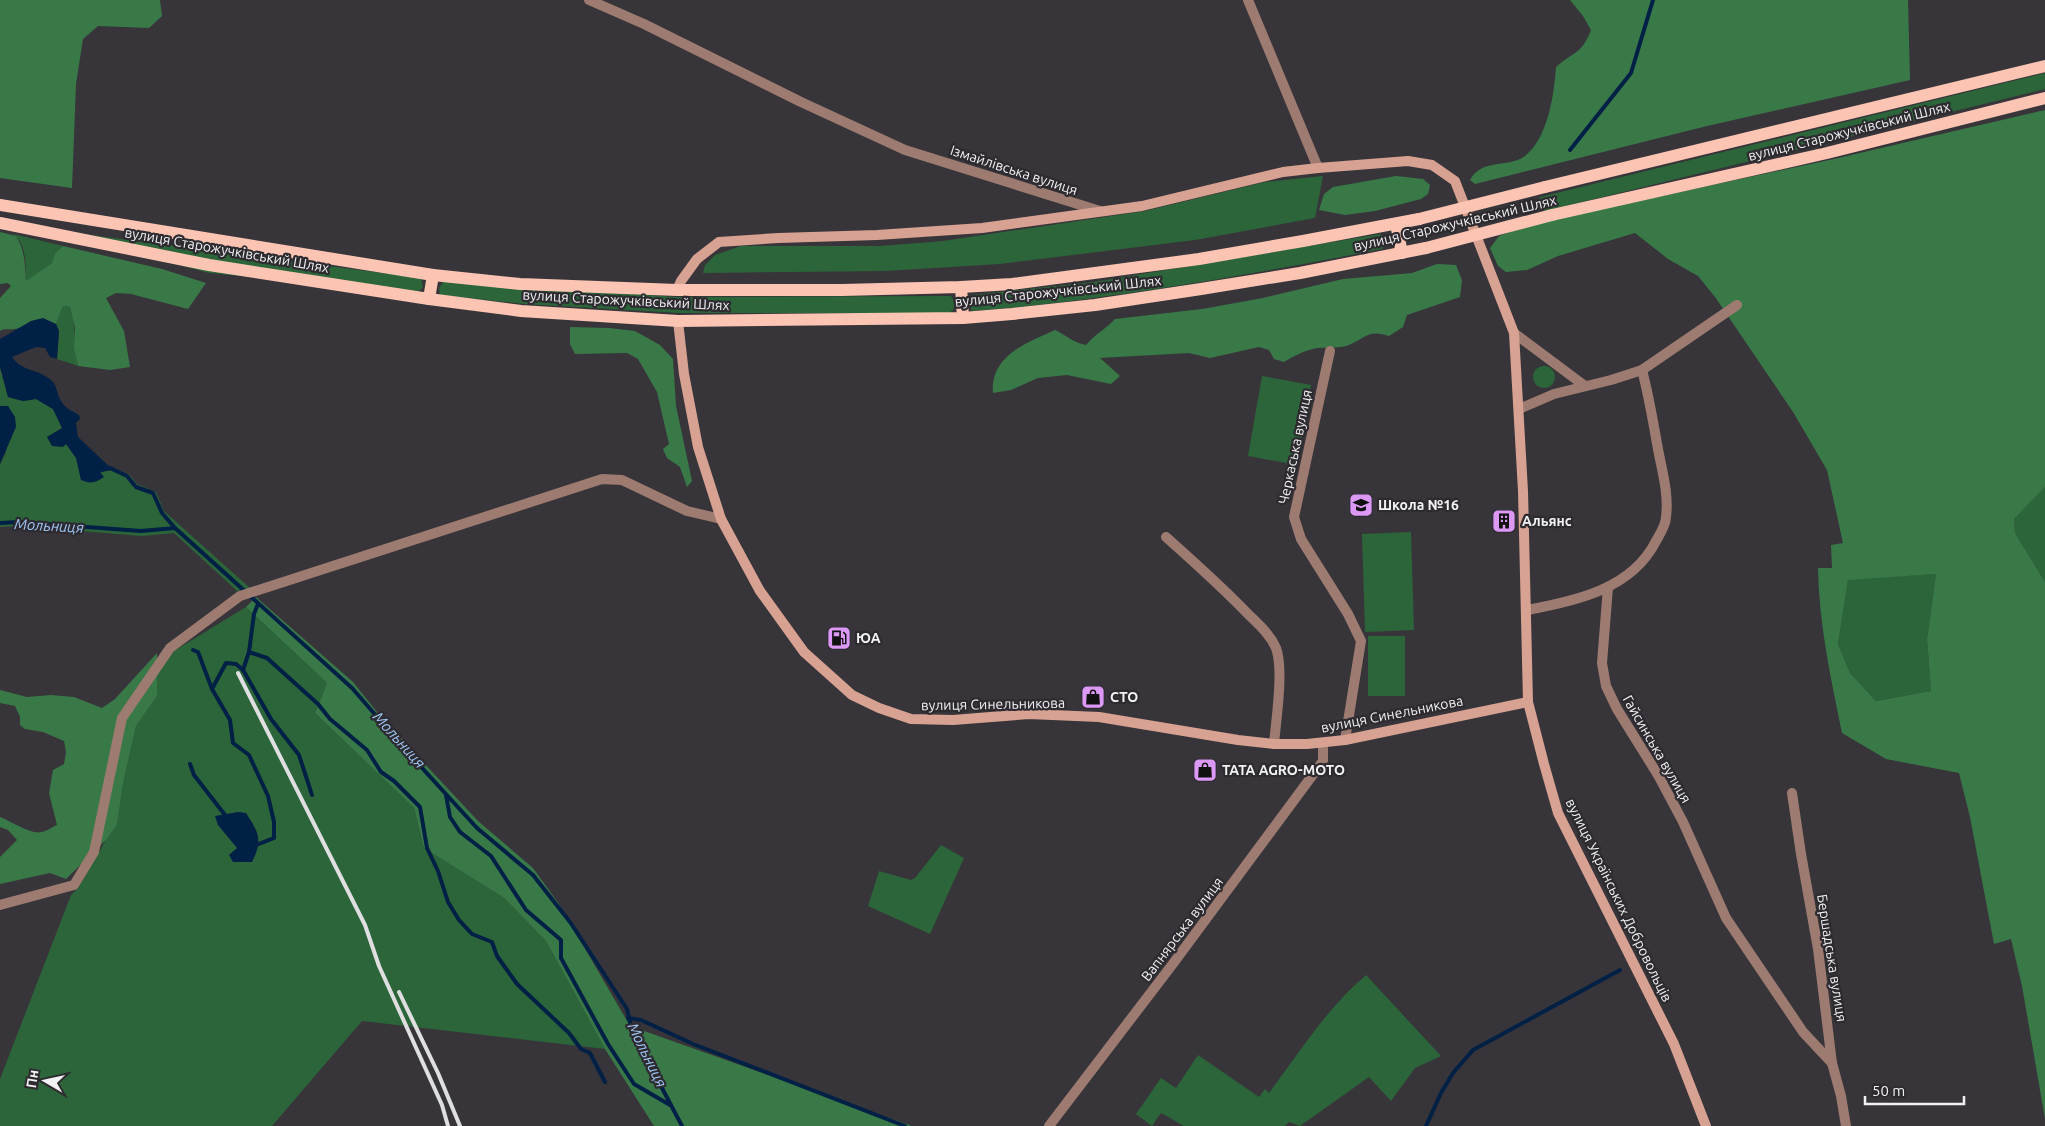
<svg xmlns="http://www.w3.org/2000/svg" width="2045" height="1126" font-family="Ubuntu,sans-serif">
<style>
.green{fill:#2b6539}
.forest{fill:#397948;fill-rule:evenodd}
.water{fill:#002045}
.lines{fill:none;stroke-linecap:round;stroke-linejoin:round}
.stream{stroke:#002045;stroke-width:4}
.street{stroke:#9e7b71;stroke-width:10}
.secondary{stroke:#d8a292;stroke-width:10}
.primary{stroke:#fcc4b3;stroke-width:12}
.rail{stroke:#dfdee1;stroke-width:4}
.primary-bridge{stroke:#fcc4b3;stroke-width:12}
.labels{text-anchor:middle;stroke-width:4.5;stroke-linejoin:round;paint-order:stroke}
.street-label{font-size:14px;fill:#f2f1f4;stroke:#2d2b30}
.poi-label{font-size:14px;font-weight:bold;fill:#f2f1f4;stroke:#2d2b30;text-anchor:start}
.water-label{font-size:15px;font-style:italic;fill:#9fc7f6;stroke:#2d2b30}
</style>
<rect width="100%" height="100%" fill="#37353a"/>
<g class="green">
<path d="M 2045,73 L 2045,89 L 1545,211 C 1539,207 1538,204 1540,197 Z"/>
<path d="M 1323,176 L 1315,218 L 1195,240 L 1000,264 L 886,271 L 703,273 L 705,265 L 715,255 L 741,246 L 880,246 L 943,241 L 1145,211 L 1265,182 Z"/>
<path d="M 45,229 L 421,278 L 423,287 L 417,293 L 209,273 Z"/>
<path d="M 13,234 L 63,246 L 55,253 L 52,263 L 26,282 C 26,267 27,244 13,234 Z"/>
<path d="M 1380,234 L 1385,237 L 1386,244 L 1382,249 C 1307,264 1232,277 1157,289 C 1095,298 1034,307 972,311 C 969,305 969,301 972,295 L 1094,282 Z"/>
<path d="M 444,281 L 677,297 L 951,296 L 955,303 L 953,310 L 949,313 L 680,313 L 524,304 L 440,295 L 439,288 Z"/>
<path d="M 63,306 L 70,307 C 77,328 73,344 78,366 L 57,359 L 59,331 L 56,324 Z"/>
<circle cx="1544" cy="377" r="11"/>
<path d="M 0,367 L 8,397 L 23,401 L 36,399 L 53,409 L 62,428 L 47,437 L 62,447 L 66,444 L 77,458 L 81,480 L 114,468 L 130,475 L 137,484 L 156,492 L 164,511 L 250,588 L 237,591 L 174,533 L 142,536 L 18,526 L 0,527 L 0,464 L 6,452 L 8,406 L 0,406 Z"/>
<path d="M 1262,376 L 1311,385 L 1297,465 L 1248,456 Z"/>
<path d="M 2045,487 L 2045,582 L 2015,533 L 2014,518 Z"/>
<path d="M 1411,532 L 1414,630 L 1365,632 L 1362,534 Z"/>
<path d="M 1936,574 L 1927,639 L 1931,691 L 1876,701 L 1850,673 L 1838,644 L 1848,579 Z"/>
<path d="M 246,607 L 327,683 L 315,713 L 414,808 L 424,848 L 504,898 L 546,941 L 605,1049 L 362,1021 L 272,1126 L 0,1126 L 0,1079 L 71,895 L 78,888 L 106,840 L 117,825 L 123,784 L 136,726 L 157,696 L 157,673 L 174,651 Z"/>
<rect x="1368" y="636" width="37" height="60"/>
<path d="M 941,845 L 964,858 L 930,934 L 868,906 L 879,871 L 911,880 L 915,878 Z"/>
<path d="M 1366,975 L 1441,1056 L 1415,1068 L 1391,1101 L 1369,1077 L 1300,1126 L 1289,1122 L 1285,1126 L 1184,1126 L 1161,1113 L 1152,1126 L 1136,1114 L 1161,1078 L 1176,1088 L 1198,1055 L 1259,1097 L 1265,1089 L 1269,1093 C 1299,1053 1327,1008 1366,975 Z"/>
</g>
<g class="forest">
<path d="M 0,0 L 160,0 L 162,16 L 149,28 L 98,26 L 83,39 L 76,84 L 72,188 L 0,178 Z"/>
<path d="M 1570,0 L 1908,0 L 1910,80 L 1707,126 L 1475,184 L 1470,180 C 1481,158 1510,168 1525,156 C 1548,138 1554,95 1556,67 C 1573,52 1582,54 1591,30 L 1583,16 Z"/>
<path d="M 2045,110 L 2045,487 L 2014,519 L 2015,533 L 2045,582 L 2045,1119 L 2022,986 L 2011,939 L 1994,944 L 1970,817 L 1959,773 L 1886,759 L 1842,733 C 1831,679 1819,625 1818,568 L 1832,568 L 1831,545 L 1843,543 L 1827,470 L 1793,412 L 1715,297 L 1698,276 L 1668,259 L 1635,233 L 1558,256 L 1527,270 L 1506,272 L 1498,266 L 1490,248 L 1499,236 L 1531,224 L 1834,159 ZM 1936,574 L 1927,639 L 1931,691 L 1876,701 L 1850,673 L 1838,644 L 1848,580 Z"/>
<path d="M 1396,176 L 1423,179 L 1430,185 L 1428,194 L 1421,199 L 1375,211 L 1345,215 L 1319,210 L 1324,194 L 1333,187 Z"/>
<path d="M 0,232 L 16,236 C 25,250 25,265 26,281 L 52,263 L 55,253 L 63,246 L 162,269 L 206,283 L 188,309 L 131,294 L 116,293 L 106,298 L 124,331 L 130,367 L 110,370 L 78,366 L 74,348 L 75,328 L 70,307 L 63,306 L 56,324 C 30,313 36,325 15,329 C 9,330 5,328 0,331 L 0,298 L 11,286 L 8,283 L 0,284 Z"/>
<path d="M 1437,264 L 1456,265 L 1462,280 L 1460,297 L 1407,315 L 1403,327 L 1389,336 C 1368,329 1366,338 1349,345 C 1339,349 1328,347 1317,348 C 1305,350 1294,356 1284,362 L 1274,359 L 1269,350 L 1259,347 L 1210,358 L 1189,353 L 1100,358 L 1120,376 L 1111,384 L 1067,375 L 1038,378 L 1011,390 L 993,393 C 990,356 1026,343 1055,330 C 1066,335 1074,343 1086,345 C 1095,334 1106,329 1115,319 L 1202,309 L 1263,298 L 1343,279 L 1412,273 Z"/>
<path d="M 570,327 L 609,328 L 635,331 L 660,345 L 673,359 L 676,406 L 692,481 L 687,487 L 680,467 L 667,458 L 663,449 L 669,444 L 657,392 L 638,359 L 627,353 L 575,354 L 570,344 Z"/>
<path d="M 256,597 L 353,682 L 381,717 L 478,821 L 533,868 L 559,904 L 630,1026 L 912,1126 L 654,1126 L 605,1049 L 546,941 L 504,898 L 424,848 L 414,808 L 315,713 L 327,683 L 246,607 Z"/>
<path d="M 157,653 L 157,696 L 136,726 L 123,784 L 117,825 L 106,840 L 66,879 L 50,873 L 0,884 L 0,857 L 17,840 L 8,830 L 0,827 L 0,817 C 11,821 31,835 42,832 C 47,831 52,827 57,825 L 49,793 L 53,770 L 64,764 L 66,752 L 64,741 L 43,732 L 25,729 L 20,725 L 20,717 L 15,706 L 0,703 L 0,690 L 27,697 L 51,695 L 74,697 L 102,708 L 115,699 Z"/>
</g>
<g class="water">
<path d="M 43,318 L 56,324 L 59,331 L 57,359 L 50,357 L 45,348 L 36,347 L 12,357 C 22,372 37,368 51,380 C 58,386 56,394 61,401 C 65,408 72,411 79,415 L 80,419 L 76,423 L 78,437 L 113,470 L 100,472 L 104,477 C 96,483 90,484 81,480 L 76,458 L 66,444 L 63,447 L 52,446 L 47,437 L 62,428 L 53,409 L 36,399 L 23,401 L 8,397 L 0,367 L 0,339 L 31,321 Z"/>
<path d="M 0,406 L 8,406 L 15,417 L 16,427 L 0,464 Z"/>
<path d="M 238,812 L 246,813 C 259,833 263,840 252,862 L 233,862 L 229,855 L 237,848 L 218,825 L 215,816 Z"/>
</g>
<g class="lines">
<g class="stream">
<path d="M 1570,150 L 1631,73 L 1653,0"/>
<path d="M 110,468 L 127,476 L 136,487 L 153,493 L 162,513 L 175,528"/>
<path d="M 0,523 L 19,522 L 141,531 L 175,528 L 352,688 L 412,757 L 477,828 L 533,875 L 570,922 L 627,1009 L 632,1031 L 682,1126"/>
<path d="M 193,650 L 198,652 L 212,689"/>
<path d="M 249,652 L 267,658 L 318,704 L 330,719 L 367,750 L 381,772 L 394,781 L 420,807 L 427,848 L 438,871 L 448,902 L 459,920 L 472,934 L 492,942 L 497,956 L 517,984 L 569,1033 L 581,1049 L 590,1053 L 605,1082"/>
<path d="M 243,670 L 249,652 L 254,614 L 258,604"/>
<path d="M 190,764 L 194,775 L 225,815"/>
<path d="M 446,795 L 450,817 L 460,832 L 491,856 L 526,910 L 561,940 L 561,958 L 608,1044 L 634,1084 L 670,1105"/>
<path d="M 254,846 L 274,838 L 274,822 L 268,796 L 249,755 L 233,743 L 230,720 L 212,689 L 226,663 L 236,664 L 243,670 L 271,719 L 299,755 L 312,795"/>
<path d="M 628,1018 L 641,1020 L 693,1044 L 905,1126"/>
<path d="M 1426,1126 L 1441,1093 L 1453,1073 L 1473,1050 L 1620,970"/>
</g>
<g class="street">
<path d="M 589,0 L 644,24 L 801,102 L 905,150 L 1100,211"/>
<path d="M 1248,0 L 1318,168"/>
<path d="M 1514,333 L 1585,386"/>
<path d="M 1330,351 L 1294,517 L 1301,539 L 1348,614 L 1361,641 L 1345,740"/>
<path d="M 1519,409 L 1554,394 L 1611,380 L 1642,370 L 1737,305"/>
<path d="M 1166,537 C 1194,562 1221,586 1247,613 C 1258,624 1270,634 1276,648 C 1284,670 1276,720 1274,744"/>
<path d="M 1608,587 L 1602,663 L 1606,686 L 1617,709 L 1658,775 L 1683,822 L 1726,918 L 1803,1032 L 1832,1063"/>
<path d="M 1527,610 C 1576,601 1632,589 1656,541 C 1660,534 1666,525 1666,517 C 1669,494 1662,471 1658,449 C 1653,422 1649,396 1642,370"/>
<path d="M 1792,793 L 1801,854 L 1818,949 L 1832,1063 L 1841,1096 L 1846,1126"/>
<path d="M 0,905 L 74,885 L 94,852 L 122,718 L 170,648 L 240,596 L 602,479 L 622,480 L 687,511 L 721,519"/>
<path d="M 1049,1126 L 1172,965 L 1323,761 L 1323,743"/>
</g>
<g class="secondary">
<path d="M 677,290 L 681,281 L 697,259 L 719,242 L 778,238 L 877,235 L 982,228 L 1142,206 L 1283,172 L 1318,168 L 1408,161 L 1432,165 L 1455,181 L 1514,333 L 1523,491 L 1528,702 L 1544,764 L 1558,813 L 1674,1044 L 1706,1126"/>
<path d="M 678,321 L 684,374 L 698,447 L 721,519 L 760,591 L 804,652 L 852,695 L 879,708 L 911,719 L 953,720 L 1029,714 L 1099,717 L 1238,740 L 1274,744 L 1307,744 L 1345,740 L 1528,702"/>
</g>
<g class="primary">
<path d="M 1545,187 L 2045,66"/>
<path d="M 0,205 L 433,275 L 520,284 L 677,290 L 842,290 L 961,287 L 1012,284 L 1199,259 L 1303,241 L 1419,219"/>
<path d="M 1552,215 L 1827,153 L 2045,98"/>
<path d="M 0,223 L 209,265 L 429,299 L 521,311 L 678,321 L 963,318 L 1012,314 L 1095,305 L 1201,289 L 1300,273 L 1426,248"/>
<path d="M 1396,224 L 1402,253"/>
<path d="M 961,287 L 963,318"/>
<path d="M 429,299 L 433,275"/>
</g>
<g class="rail">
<path d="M 238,673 L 365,925 L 379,966 L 442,1105 L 448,1126"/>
<path d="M 399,992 L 438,1073 L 460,1126"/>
</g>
<g class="primary-bridge">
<path d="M 1419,219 L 1545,187"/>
<path d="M 1426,248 L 1552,215"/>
</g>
</g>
<defs>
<g id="school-square" transform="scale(1.25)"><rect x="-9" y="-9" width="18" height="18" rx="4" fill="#db99f5" stroke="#2d2b30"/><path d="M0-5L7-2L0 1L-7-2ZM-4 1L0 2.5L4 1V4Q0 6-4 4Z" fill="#111"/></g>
<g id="building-square" transform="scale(1.25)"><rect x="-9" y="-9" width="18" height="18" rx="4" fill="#db99f5" stroke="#2d2b30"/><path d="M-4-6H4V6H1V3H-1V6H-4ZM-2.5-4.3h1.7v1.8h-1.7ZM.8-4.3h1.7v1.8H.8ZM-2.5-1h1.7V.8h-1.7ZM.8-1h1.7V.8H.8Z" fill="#111"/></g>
<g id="fuel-square" transform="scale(1.25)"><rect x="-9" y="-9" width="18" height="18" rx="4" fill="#db99f5" stroke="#2d2b30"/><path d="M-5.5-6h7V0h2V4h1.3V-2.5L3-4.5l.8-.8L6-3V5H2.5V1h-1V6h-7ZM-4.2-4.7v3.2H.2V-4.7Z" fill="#111"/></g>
<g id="shop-square" transform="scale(1.25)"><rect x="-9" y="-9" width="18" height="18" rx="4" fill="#db99f5" stroke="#2d2b30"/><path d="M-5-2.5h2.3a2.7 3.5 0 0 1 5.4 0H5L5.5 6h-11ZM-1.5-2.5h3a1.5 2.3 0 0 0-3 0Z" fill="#111"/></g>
</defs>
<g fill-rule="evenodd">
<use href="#school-square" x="1361" y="505"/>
<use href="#building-square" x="1504" y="521"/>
<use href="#fuel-square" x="839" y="638"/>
<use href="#shop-square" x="1093" y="697"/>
<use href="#shop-square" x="1205" y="770"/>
</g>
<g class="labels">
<g class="street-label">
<text transform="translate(1849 131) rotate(-14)" y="5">вулиця Старожучківський Шлях</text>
<text transform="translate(1014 170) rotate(18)" y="5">Ізмайлівська вулиця</text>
<text transform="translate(1455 223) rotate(-13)" y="5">вулиця Старожучківський Шлях</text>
<text transform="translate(227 250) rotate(10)" y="5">вулиця Старожучківський Шлях</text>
<text transform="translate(1058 291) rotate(-6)" y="5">вулиця Старожучківський Шлях</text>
<text transform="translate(626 300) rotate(3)" y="5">вулиця Старожучківський Шлях</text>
<text transform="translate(1295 447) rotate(-78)" y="5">Черкаська вулиця</text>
<text transform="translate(993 704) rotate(-1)" y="5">вулиця Синельникова</text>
<text transform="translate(1392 714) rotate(-11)" y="5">вулиця Синельникова</text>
<text transform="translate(1657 749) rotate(60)" y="5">Гайсинська вулиця</text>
<text transform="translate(1619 900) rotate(64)" y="5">вулиця Українських Добровольців</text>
<text transform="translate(1182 929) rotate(-53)" y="5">Вапнярська вулиця</text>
<text transform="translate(1832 958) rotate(81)" y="5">Бершадська вулиця</text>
</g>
<g class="poi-label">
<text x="1378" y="510">Школа №16</text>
<text x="1522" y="526">Альянс</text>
<text x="856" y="643">ЮА</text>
<text x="1110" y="702">СТО</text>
<text x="1222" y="775">TATA AGRO-MOTO</text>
</g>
<g class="water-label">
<text transform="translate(49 526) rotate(3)" y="5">Мольниця</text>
<text transform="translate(399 740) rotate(48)" y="5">Мольниця</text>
<text transform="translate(647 1055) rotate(64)" y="5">Мольниця</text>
</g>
</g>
<g transform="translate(45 1081) rotate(279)" stroke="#2d2b30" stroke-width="4" paint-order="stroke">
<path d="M0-4L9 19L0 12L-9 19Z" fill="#f2f1f4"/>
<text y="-8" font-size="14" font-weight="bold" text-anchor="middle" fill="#f2f1f4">Пн</text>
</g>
<path d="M1865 1096v8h99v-8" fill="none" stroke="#f2f1f4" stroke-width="2.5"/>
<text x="1872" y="1096" font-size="15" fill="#f2f1f4" stroke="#2d2b30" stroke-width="4" paint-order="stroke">50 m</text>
</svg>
